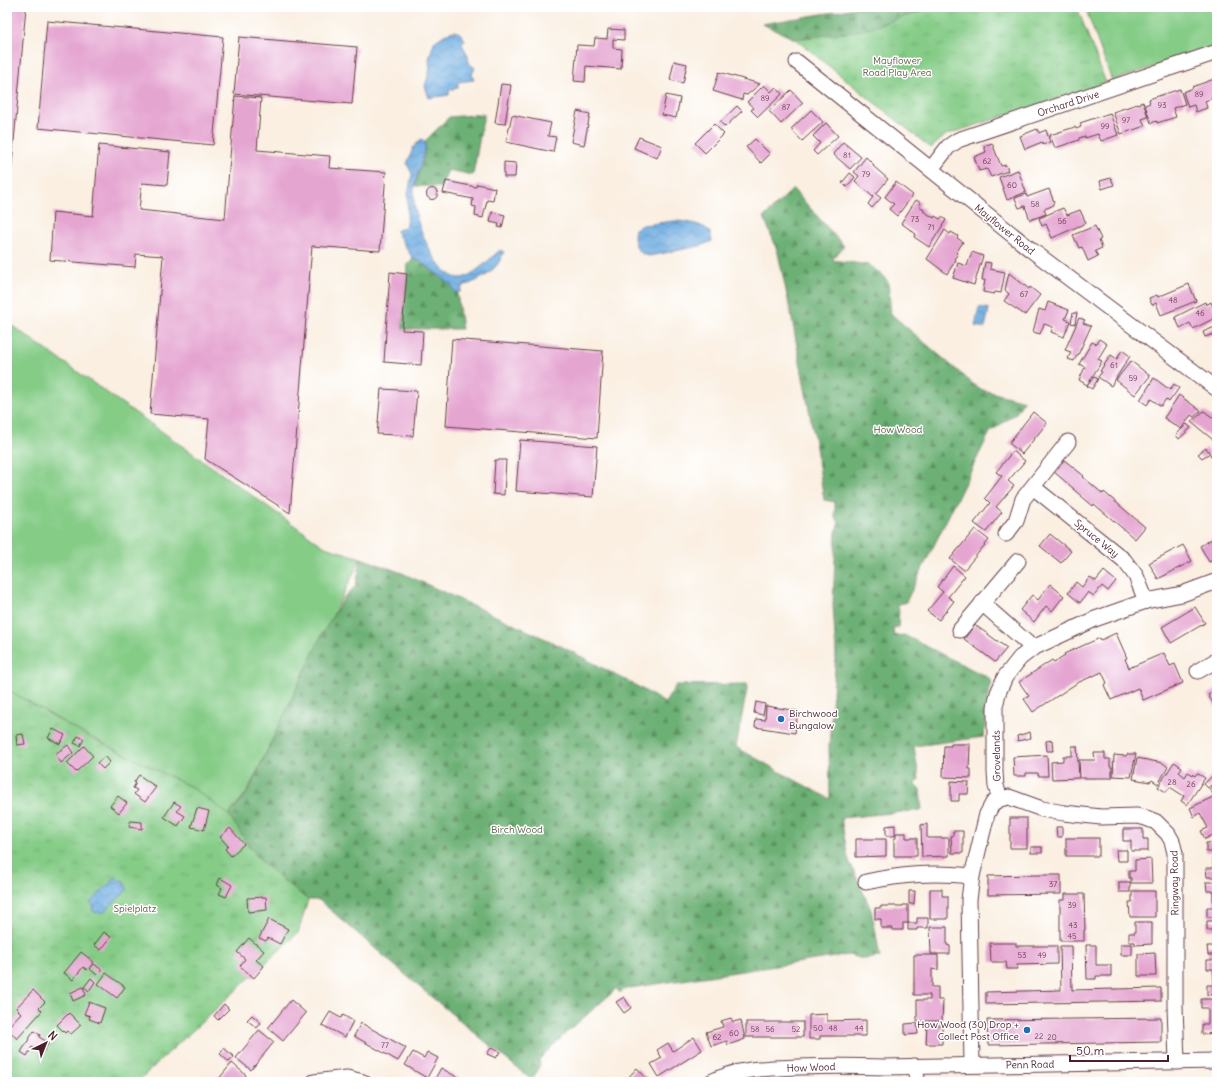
<svg xmlns="http://www.w3.org/2000/svg" width="1224" height="1089" font-family="Delius,sans-serif">
<style>
.grass{fill:#85cc87;stroke:#687659}
.forest{fill:url(#forest-firs);stroke:#5b6850}
.park{fill:url(#park-tufts);stroke:#687659}
.water{fill:url(#water-waves);stroke:#5d6686}
.building{fill:#e5a5d1}
.lines{fill:none;stroke-linecap:round;stroke-linejoin:round}
.minor-casing{stroke:#643e46;stroke-width:17}
.minor{stroke:#fff;stroke-width:15}
.poi-dot{fill:#1f6fb2;stroke:#fff;stroke-width:1.5}
.labels{text-anchor:middle;stroke-width:3;stroke-linejoin:round;paint-order:stroke}
.number-label{font-size:8px;fill:#714054}
.park-label{font-size:10px;fill:#5f5c4b;stroke:#fff}
.street-label{font-size:10px;fill:#4a1f2b;stroke:#fff}
.poi-label{font-size:10px;fill:#4a1f2b;stroke:#fff;text-anchor:start}
</style>
<defs>
<pattern id="forest-firs" width="22" height="20" patternUnits="userSpaceOnUse"><rect width="22" height="20" fill="#6cb074"/><path d="M5 1l3.5 6h-7zM16 11l3.5 6h-7z" fill="#5b8f5f"/></pattern>
<pattern id="park-tufts" width="24" height="20" patternUnits="userSpaceOnUse"><rect width="24" height="20" fill="#85cc87"/><path d="M3 7l-1-3M5 7V3M7 7l1-3M15 17l-1-3M17 17v-4M19 17l1-3" fill="none" stroke="#74af75"/></pattern>
<pattern id="water-waves" width="16" height="10" patternUnits="userSpaceOnUse"><rect width="16" height="10" fill="#70aee2"/><path d="M0 5q4-4 8 0t8 0" fill="none" stroke="#5e8db7"/></pattern>
</defs>
<rect width="100%" height="100%" fill="#fff"/>
<filter id="ink" filterUnits="userSpaceOnUse"><feTurbulence type="fractalNoise" baseFrequency=".025" numOctaves="2"/><feDisplacementMap in="SourceGraphic" scale="8" xChannelSelector="R" yChannelSelector="G"/><feConvolveMatrix kernelMatrix="1 2 1 2 8 2 1 2 1" color-interpolation-filters="sRGB"/></filter>
<filter id="wash" filterUnits="userSpaceOnUse"><feTurbulence type="fractalNoise" baseFrequency=".012" numOctaves="4" result="noise"/><feDisplacementMap in="SourceGraphic" scale="16" xChannelSelector="R" yChannelSelector="G"/><feGaussianBlur stdDeviation="0.9" result="paint"/><feColorMatrix in="noise" values="0 0 0 0 0 0 0 0 0 0 0 0 0 0 0 0 0 1.4 0 .05"/><feComposite in="paint" operator="in"/></filter>
<g filter="url(#wash)">
<rect width="100%" height="100%" fill="#faefe1"/>
<g class="grass">
<path d="M 1085,7 L 1217,7 L 1217,46 L 1112,81 Z"/>
<path d="M 7,322 L 325,547 L 361,558 L 247,792 L 229,815 L 193,788 L 80,732 L 7,689 Z"/>
</g>
<g class="forest">
<path d="M 859,7 L 935,7 L 860,31 L 795,39 L 762,24 L 840,11 Z"/>
<path d="M 484,114 L 473,175 L 448,170 L 441,187 L 415,186 C 417,176 427,149 425,141 L 449,117 Z"/>
<path d="M 793,189 L 844,246 L 832,260 L 870,265 L 888,281 L 891,314 L 979,389 L 1024,401 L 1016,413 L 990,432 L 906,602 L 897,605 L 899,609 L 898,627 L 893,628 L 894,636 L 904,635 L 991,679 L 984,737 L 914,746 L 919,779 L 915,785 L 920,790 L 922,810 L 841,818 L 848,858 L 871,910 L 875,928 L 880,957 L 864,959 L 848,955 L 630,988 L 623,990 L 620,993 L 615,988 L 613,992 L 567,1032 L 539,1060 L 540,1065 L 533,1078 L 529,1078 L 423,990 L 319,900 L 308,900 C 292,888 275,876 261,861 C 248,848 239,831 229,815 L 248,792 L 322,634 L 346,595 L 355,587 L 357,581 L 361,558 L 402,573 L 561,646 L 637,686 L 665,703 L 676,685 L 748,684 L 736,747 L 782,773 L 830,799 L 829,746 L 836,654 L 833,605 L 836,533 L 839,521 L 835,518 L 835,502 L 824,500 L 816,447 L 791,314 L 778,253 L 764,217 Z"/>
<path d="M 413,259 L 420,261 L 452,286 L 453,290 L 457,293 L 462,329 L 402,329 L 407,266 Z"/>
</g>
<g class="park">
<path d="M 935,7 L 1077,7 L 1106,83 L 946,135 L 931,148 L 795,39 L 860,31 Z"/>
<path d="M 7,689 L 80,732 L 193,788 L 229,815 L 248,845 L 261,861 L 275,874 L 308,900 L 298,933 L 137,1082 L 7,1082 Z"/>
</g>
<g class="water">
<path d="M 454,31 C 460,32 463,35 465,41 L 462,44 C 466,53 468,52 469,63 L 475,68 L 472,74 L 474,80 L 458,82 L 458,88 L 449,90 L 449,95 L 429,98 L 425,86 L 430,69 L 429,59 L 434,42 L 447,33 Z"/>
<path d="M 421,139 L 425,141 C 428,149 415,179 414,191 C 413,202 416,214 419,225 C 423,238 442,280 461,278 C 472,277 492,257 500,250 L 504,252 C 497,271 482,280 463,286 L 460,292 L 457,293 L 453,290 L 452,286 L 420,261 L 413,259 L 396,231 L 405,227 L 407,222 L 408,194 L 412,174 L 407,164 L 413,148 Z"/>
<path d="M 674,221 C 683,221 704,224 709,231 C 711,234 711,237 712,241 L 700,246 L 649,256 C 636,254 632,240 635,229 L 643,225 Z"/>
<path d="M 979,307 L 989,309 L 985,328 L 975,326 Z"/>
<path d="M 116,877 L 120,881 L 123,880 L 125,883 L 125,886 L 128,889 L 102,914 L 99,912 L 96,913 L 92,910 L 94,906 L 90,903 Z"/>
</g>
<g id="blocks">
<g class="building">
<path d="M 7,7 L 26,7 L 8,208 L 7,208 Z"/>
<path d="M 47,21 L 223,37 L 213,145 L 38,128 Z"/>
<path d="M 608,29 L 624,30 L 624,40 L 613,39 L 613,48 L 622,49 L 621,69 L 586,66 L 585,82 L 574,81 L 577,45 L 594,46 L 595,38 L 607,39 Z"/>
<path d="M 239,37 L 357,47 L 352,104 L 234,94 Z"/>
<path d="M 674,61 L 687,64 L 683,83 L 670,80 Z"/>
<path d="M 719,72 L 760,84 L 747,95 L 743,94 L 742,100 L 713,91 Z"/>
<path d="M 1217,78 L 1217,100 L 1216,97 L 1205,101 L 1207,108 L 1196,112 L 1194,105 L 1188,107 L 1183,92 L 1193,88 L 1192,87 Z"/>
<path d="M 501,84 L 511,85 L 505,124 L 495,123 Z"/>
<path d="M 764,85 L 771,92 L 776,87 L 782,94 L 758,117 L 751,110 L 754,108 L 747,102 Z"/>
<path d="M 1180,89 L 1185,104 L 1173,108 L 1176,117 L 1157,123 L 1157,121 L 1151,123 L 1145,105 L 1150,103 L 1149,99 Z"/>
<path d="M 791,90 L 803,103 L 781,124 L 769,111 Z"/>
<path d="M 666,95 L 680,98 L 676,118 L 662,115 Z"/>
<path d="M 235,96 L 261,98 L 257,150 L 330,156 L 329,168 L 386,172 L 380,251 L 312,246 L 290,513 L 205,459 L 209,419 L 150,414 L 163,256 L 136,254 L 135,267 L 50,260 L 53,212 L 93,216 L 99,145 L 170,152 L 167,185 L 142,183 L 139,210 L 225,219 Z"/>
<path d="M 1143,102 L 1148,117 L 1142,119 L 1145,126 L 1121,134 L 1113,112 Z"/>
<path d="M 737,106 L 742,111 L 725,127 L 720,122 Z"/>
<path d="M 811,110 L 823,122 L 802,141 L 791,129 Z"/>
<path d="M 577,111 L 590,114 L 584,145 L 571,142 Z"/>
<path d="M 1110,113 L 1118,135 L 1101,141 L 1098,134 L 1085,138 L 1085,136 L 1079,138 L 1079,140 L 1055,148 L 1050,135 L 1075,127 L 1076,129 L 1081,127 L 1080,123 Z"/>
<path d="M 512,115 L 551,123 L 548,136 L 556,137 L 553,152 L 506,142 Z"/>
<path d="M 826,123 L 838,136 L 817,155 L 813,151 L 820,143 L 813,136 Z"/>
<path d="M 714,124 L 724,134 L 705,153 L 695,143 Z"/>
<path d="M 1037,129 L 1039,133 L 1046,130 L 1050,142 L 1043,145 L 1042,142 L 1025,149 L 1020,136 Z"/>
<path d="M 639,137 L 662,146 L 657,158 L 634,148 Z"/>
<path d="M 755,139 L 770,154 L 761,163 L 746,147 Z"/>
<path d="M 843,142 L 861,157 L 850,169 L 833,154 Z"/>
<path d="M 992,143 L 1001,166 L 1006,165 L 1008,171 L 991,177 L 987,169 L 979,171 L 974,157 L 986,152 L 984,146 Z"/>
<path d="M 866,157 L 874,165 L 873,166 L 888,179 L 876,194 L 881,198 L 872,208 L 868,204 L 873,197 L 855,181 L 859,176 L 854,172 Z"/>
<path d="M 504,162 L 516,163 L 515,177 L 504,177 Z"/>
<path d="M 1018,170 L 1026,192 L 1007,200 L 999,177 Z"/>
<path d="M 850,173 L 855,177 L 847,187 L 842,183 Z"/>
<path d="M 1111,178 L 1114,185 L 1102,189 L 1100,181 Z"/>
<path d="M 446,181 L 476,187 L 477,184 L 495,188 L 493,201 L 487,200 L 483,218 L 475,216 L 476,207 L 472,206 L 473,199 L 443,193 Z"/>
<path d="M 896,182 L 913,195 L 897,216 L 889,209 L 894,204 L 885,197 Z"/>
<circle cx="432" cy="194" r="5.5"/>
<path d="M 1049,189 L 1054,202 L 1052,206 L 1044,209 L 1046,214 L 1030,220 L 1025,206 L 1019,208 L 1015,198 L 1026,194 L 1027,197 Z"/>
<path d="M 916,200 L 921,203 L 919,206 L 924,209 L 923,211 L 934,218 L 935,216 L 940,219 L 942,217 L 946,220 L 929,247 L 914,237 L 916,234 L 901,223 Z"/>
<path d="M 1063,208 L 1067,215 L 1080,210 L 1086,223 L 1052,238 L 1046,224 L 1042,226 L 1039,218 Z"/>
<path d="M 492,212 L 505,215 L 502,228 L 498,227 L 499,224 L 490,222 Z"/>
<path d="M 1095,226 L 1101,239 L 1099,240 L 1102,248 L 1095,251 L 1098,256 L 1088,261 L 1082,247 L 1079,248 L 1073,235 Z"/>
<path d="M 945,230 L 950,234 L 951,232 L 958,236 L 957,238 L 963,242 L 956,253 L 958,254 L 954,259 L 956,260 L 947,274 L 927,259 Z"/>
<path d="M 972,252 L 983,256 L 974,285 L 953,278 L 958,263 L 967,266 Z"/>
<path d="M 985,262 L 991,263 L 990,269 L 1005,272 L 1001,293 L 995,292 L 994,294 L 983,292 L 985,280 L 982,280 Z"/>
<path d="M 390,272 L 407,274 L 402,330 L 423,331 L 421,365 L 384,362 Z"/>
<path d="M 1009,273 L 1029,289 L 1030,287 L 1040,295 L 1025,315 L 1004,301 L 1009,294 L 1005,290 Z"/>
<path d="M 1189,284 L 1196,301 L 1161,315 L 1156,303 L 1152,305 L 1149,298 L 1157,295 L 1158,297 Z"/>
<path d="M 1048,302 L 1069,310 L 1065,319 L 1070,321 L 1064,337 L 1051,332 L 1053,327 L 1044,324 L 1040,334 L 1033,332 L 1039,309 L 1045,311 Z"/>
<path d="M 1205,302 L 1206,305 L 1211,302 L 1214,309 L 1217,307 L 1217,317 L 1193,329 L 1190,323 L 1180,328 L 1175,317 Z"/>
<path d="M 1073,313 L 1077,313 L 1075,324 L 1071,323 Z"/>
<path d="M 1079,318 L 1085,320 L 1083,323 L 1091,326 L 1078,355 L 1077,355 L 1074,361 L 1068,359 L 1071,352 L 1065,350 Z"/>
<path d="M 1217,326 L 1217,333 L 1205,337 L 1203,332 Z"/>
<path d="M 452,339 L 603,351 L 597,438 L 446,426 Z"/>
<path d="M 1099,339 L 1107,344 L 1098,359 L 1102,361 L 1087,385 L 1079,380 L 1085,367 L 1079,364 L 1092,342 L 1096,344 Z"/>
<path d="M 1122,350 L 1130,356 L 1111,386 L 1098,377 L 1102,372 L 1100,371 L 1111,355 L 1117,359 Z"/>
<path d="M 1131,361 L 1150,376 L 1135,395 L 1116,380 Z"/>
<path d="M 1094,377 L 1098,379 L 1092,389 L 1087,386 Z"/>
<path d="M 1154,378 L 1170,390 L 1174,384 L 1179,388 L 1169,402 L 1166,399 L 1161,406 L 1151,399 L 1147,405 L 1140,400 Z"/>
<path d="M 381,389 L 417,391 L 413,436 L 377,434 Z"/>
<path d="M 1179,395 L 1201,411 L 1194,417 L 1191,415 L 1181,429 L 1164,418 Z"/>
<path d="M 1204,411 L 1217,421 L 1217,443 L 1191,422 Z"/>
<path d="M 1033,412 L 1047,423 L 1022,454 L 1009,443 Z"/>
<path d="M 1187,424 L 1191,428 L 1179,439 L 1176,435 Z"/>
<path d="M 520,440 L 597,446 L 593,497 L 516,491 Z"/>
<path d="M 1206,448 L 1210,453 L 1202,458 L 1198,454 Z"/>
<path d="M 1013,451 L 1025,461 L 1008,481 L 1014,486 L 996,507 L 1002,512 L 986,532 L 974,523 L 990,503 L 985,498 L 1002,476 L 996,472 Z"/>
<path d="M 1217,451 L 1217,460 L 1215,462 L 1210,455 Z"/>
<path d="M 1063,459 L 1084,476 L 1083,477 L 1103,494 L 1104,492 L 1145,527 L 1135,539 L 1094,504 L 1093,506 L 1073,489 L 1074,489 L 1053,471 Z"/>
<path d="M 495,460 L 506,460 L 504,495 L 493,494 Z"/>
<path d="M 975,529 L 989,540 L 964,570 L 950,559 Z"/>
<path d="M 1050,534 L 1071,551 L 1061,563 L 1040,546 Z"/>
<path d="M 1217,536 L 1217,557 L 1209,562 L 1200,546 Z"/>
<path d="M 1183,545 L 1192,561 L 1158,579 L 1149,563 Z"/>
<path d="M 953,566 L 965,576 L 948,597 L 954,601 L 939,620 L 927,611 L 943,592 L 937,587 Z"/>
<path d="M 1104,571 L 1116,581 L 1108,591 L 1102,586 L 1094,596 L 1088,592 L 1080,603 L 1068,593 L 1076,582 L 1082,587 L 1090,577 L 1096,581 Z"/>
<path d="M 1050,584 L 1064,596 L 1052,611 L 1046,606 L 1034,622 L 1020,610 L 1032,595 L 1038,600 Z"/>
<path d="M 1195,607 L 1205,623 L 1171,643 L 1162,627 Z"/>
<path d="M 975,625 L 1007,648 L 995,662 L 964,639 Z"/>
<path d="M 1116,633 L 1127,658 L 1125,659 L 1129,668 L 1164,653 L 1170,666 L 1175,664 L 1183,683 L 1143,700 L 1138,688 L 1111,700 L 1104,685 L 1107,683 L 1102,672 L 1077,683 L 1033,712 L 1024,699 L 1029,696 L 1019,682 L 1052,660 L 1054,662 L 1065,655 L 1064,654 L 1100,638 L 1101,640 Z"/>
<path d="M 1217,689 L 1217,707 L 1216,708 L 1208,695 Z"/>
<path d="M 756,702 L 765,704 L 763,715 L 754,713 Z"/>
<path d="M 766,706 L 798,711 L 795,733 L 755,727 L 756,719 L 765,720 Z"/>
<path d="M 53,729 L 65,735 L 60,744 L 48,738 Z"/>
<path d="M 1030,732 L 1031,738 L 1018,741 L 1017,736 Z"/>
<path d="M 23,734 L 25,744 L 17,745 L 16,735 Z"/>
<path d="M 78,736 L 84,739 L 80,746 L 74,743 Z"/>
<path d="M 1052,740 L 1053,751 L 1047,751 L 1046,741 Z"/>
<path d="M 951,744 L 970,744 L 969,769 L 971,769 L 971,778 L 943,777 L 944,746 L 951,746 Z"/>
<path d="M 68,745 L 73,753 L 61,763 L 55,754 Z"/>
<path d="M 84,746 L 93,756 L 76,772 L 67,763 Z"/>
<path d="M 1072,746 L 1077,746 L 1079,778 L 1052,779 L 1051,762 L 1063,761 L 1063,756 L 1072,756 Z"/>
<path d="M 1094,753 L 1105,753 L 1105,759 L 1110,759 L 1110,767 L 1112,767 L 1112,778 L 1080,778 L 1079,760 L 1095,760 Z"/>
<path d="M 1127,754 L 1136,754 L 1131,777 L 1113,776 L 1114,755 L 1126,756 Z"/>
<path d="M 1047,755 L 1048,776 L 1038,776 L 1038,773 L 1026,773 L 1026,776 L 1014,776 L 1013,757 Z"/>
<path d="M 105,756 L 110,762 L 103,769 L 97,763 Z"/>
<path d="M 1137,758 L 1163,763 L 1168,767 L 1158,784 L 1152,780 L 1150,782 L 1133,779 Z"/>
<path d="M 1174,762 L 1182,767 L 1179,772 L 1185,777 L 1188,772 L 1195,776 L 1197,773 L 1205,778 L 1187,805 L 1181,801 L 1184,796 L 1176,791 L 1170,787 L 1166,792 L 1158,787 Z"/>
<path d="M 139,775 L 156,787 L 145,802 L 134,794 L 137,790 L 133,788 L 136,783 L 134,782 Z"/>
<path d="M 1212,776 L 1217,781 L 1208,788 L 1204,784 Z"/>
<path d="M 951,781 L 969,782 L 968,794 L 959,794 L 959,801 L 951,801 Z"/>
<path d="M 1217,782 L 1217,791 L 1213,794 L 1209,790 Z"/>
<path d="M 1217,795 L 1217,833 L 1205,839 L 1201,831 L 1208,828 L 1200,813 L 1194,817 L 1190,808 Z"/>
<path d="M 118,796 L 127,803 L 119,813 L 110,806 Z"/>
<path d="M 174,802 L 181,806 L 177,811 L 185,816 L 178,826 L 164,817 Z"/>
<path d="M 197,808 L 209,811 L 204,830 L 191,827 Z"/>
<rect x="1010" y="818" width="17" height="30"/>
<path d="M 130,821 L 142,822 L 142,829 L 129,827 Z"/>
<path d="M 927,824 L 927,838 L 949,838 L 949,856 L 922,857 L 921,825 Z"/>
<path d="M 895,825 L 895,836 L 886,836 L 886,826 Z"/>
<path d="M 1056,827 L 1062,827 L 1062,837 L 1057,837 Z"/>
<path d="M 230,828 L 244,844 L 231,856 L 225,849 L 228,846 L 220,837 Z"/>
<path d="M 1123,829 L 1143,829 L 1143,839 L 1148,839 L 1148,851 L 1131,851 L 1131,841 L 1123,841 Z"/>
<path d="M 953,831 L 963,831 L 963,853 L 952,853 L 951,836 L 953,836 Z"/>
<path d="M 896,833 L 906,833 L 906,838 L 917,838 L 917,856 L 894,856 L 894,839 L 896,838 Z"/>
<rect x="1066" y="838" width="33" height="18"/>
<path d="M 856,839 L 886,839 L 886,856 L 856,857 Z"/>
<path d="M 1217,842 L 1217,877 L 1207,877 L 1206,868 L 1213,868 L 1213,852 L 1206,852 L 1206,843 Z"/>
<rect x="1031" y="847" width="11" height="6"/>
<path d="M 1116,850 L 1127,850 L 1127,861 L 1117,861 Z"/>
<path d="M 1151,859 L 1152,883 L 1131,883 L 1131,878 L 1129,878 L 1129,871 L 1135,871 L 1135,860 Z"/>
<path d="M 1035,875 L 1061,875 L 1061,894 L 988,895 L 988,876 Z"/>
<path d="M 220,878 L 232,885 L 226,897 L 219,894 L 222,888 L 217,885 Z"/>
<rect x="1119" y="882" width="11" height="10"/>
<path d="M 1206,882 L 1217,882 L 1217,917 L 1207,917 L 1207,907 L 1214,907 L 1213,899 L 1213,891 L 1207,891 Z"/>
<path d="M 930,889 L 942,889 L 942,896 L 948,896 L 948,919 L 930,919 Z"/>
<path d="M 909,891 L 915,891 L 914,904 L 909,904 Z"/>
<path d="M 1132,891 L 1155,891 L 1155,917 L 1130,917 L 1129,902 L 1132,902 Z"/>
<path d="M 1065,894 L 1084,894 L 1085,930 L 1084,930 L 1084,941 L 1060,941 L 1060,900 L 1065,900 Z"/>
<path d="M 266,897 L 267,910 L 248,912 L 247,898 Z"/>
<path d="M 903,905 L 908,905 L 908,923 L 903,923 L 903,930 L 892,930 L 892,928 L 881,928 L 881,919 L 875,919 L 875,908 L 881,908 L 881,906 L 903,906 Z"/>
<path d="M 917,918 L 928,918 L 928,928 L 917,928 L 917,930 L 908,930 L 908,923 L 917,923 Z"/>
<path d="M 269,919 L 288,929 L 280,944 L 268,938 L 266,941 L 259,938 Z"/>
<path d="M 1207,921 L 1217,921 L 1217,955 L 1208,955 L 1207,946 L 1214,946 L 1214,930 L 1207,930 Z"/>
<path d="M 1135,922 L 1152,922 L 1152,944 L 1135,945 L 1135,942 L 1129,942 L 1129,933 L 1135,933 Z"/>
<path d="M 930,927 L 947,927 L 947,945 L 950,946 L 950,954 L 931,954 Z"/>
<path d="M 104,932 L 111,937 L 101,950 L 94,945 Z"/>
<path d="M 249,938 L 264,951 L 256,960 L 264,966 L 254,978 L 240,966 L 245,959 L 237,952 Z"/>
<path d="M 990,943 L 1016,943 L 1016,946 L 1057,946 L 1057,964 L 1017,965 L 1017,969 L 1007,969 L 1006,962 L 991,962 Z"/>
<rect x="1121" y="944" width="11" height="11"/>
<path d="M 1086,945 L 1096,945 L 1096,965 L 1111,965 L 1111,976 L 1096,976 L 1096,979 L 1087,979 Z"/>
<path d="M 1060,946 L 1071,946 L 1072,990 L 1161,988 L 1161,1001 L 986,1004 L 986,992 L 1061,990 Z"/>
<path d="M 81,952 L 94,962 L 87,970 L 83,967 L 73,980 L 64,973 Z"/>
<path d="M 1155,953 L 1156,976 L 1138,976 L 1138,954 Z"/>
<path d="M 914,955 L 938,955 L 938,970 L 932,969 L 932,987 L 938,987 L 938,1000 L 943,1000 L 942,1021 L 917,1021 L 917,1000 L 930,1000 L 930,995 L 914,995 Z"/>
<path d="M 1207,960 L 1217,960 L 1217,994 L 1207,995 L 1207,985 L 1214,985 L 1213,969 L 1207,969 Z"/>
<path d="M 94,964 L 102,970 L 97,975 L 90,969 Z"/>
<path d="M 106,973 L 125,987 L 117,998 L 98,984 Z"/>
<path d="M 91,978 L 95,982 L 89,991 L 84,987 Z"/>
<path d="M 83,987 L 86,995 L 73,1001 L 70,993 Z"/>
<path d="M 33,990 L 45,1002 L 39,1008 L 42,1011 L 17,1039 L 7,1028 L 21,1013 L 16,1008 Z"/>
<path d="M 624,997 L 631,1008 L 624,1013 L 616,1002 Z"/>
<path d="M 1201,999 L 1217,999 L 1217,1033 L 1202,1034 L 1202,1024 L 1208,1024 L 1208,1008 L 1201,1008 Z"/>
<path d="M 291,1000 L 306,1013 L 283,1041 L 268,1028 Z"/>
<path d="M 89,1002 L 105,1008 L 100,1023 L 89,1019 L 90,1016 L 84,1014 Z"/>
<path d="M 224,1004 L 229,1009 L 218,1020 L 214,1016 Z"/>
<path d="M 330,1012 L 341,1018 L 343,1015 L 353,1021 L 345,1037 L 322,1025 Z"/>
<path d="M 69,1013 L 81,1025 L 71,1034 L 67,1031 L 65,1033 L 57,1025 Z"/>
<path d="M 827,1014 L 827,1021 L 866,1020 L 866,1036 L 820,1036 L 820,1039 L 809,1039 L 809,1015 Z"/>
<path d="M 252,1015 L 261,1023 L 257,1028 L 247,1020 Z"/>
<path d="M 731,1018 L 733,1022 L 741,1020 L 745,1039 L 728,1045 L 727,1041 L 711,1046 L 706,1032 L 723,1027 L 721,1021 Z"/>
<path d="M 1161,1018 L 1161,1042 L 988,1045 L 987,1020 Z"/>
<rect x="746" y="1022" width="57" height="15"/>
<path d="M 361,1023 L 406,1048 L 398,1061 L 354,1036 Z"/>
<path d="M 917,1023 L 918,1034 L 905,1035 L 905,1024 Z"/>
<path d="M 927,1025 L 942,1025 L 942,1044 L 926,1044 Z"/>
<path d="M 259,1030 L 274,1042 L 251,1070 L 236,1058 Z"/>
<path d="M 34,1031 L 40,1035 L 39,1037 L 49,1043 L 42,1053 L 32,1047 L 27,1056 L 21,1052 Z"/>
<path d="M 694,1037 L 702,1050 L 659,1077 L 651,1064 L 662,1058 L 657,1050 L 668,1043 L 673,1051 Z"/>
<path d="M 224,1048 L 234,1057 L 229,1062 L 220,1054 Z"/>
<path d="M 491,1048 L 500,1052 L 496,1058 L 487,1054 Z"/>
<path d="M 413,1052 L 424,1058 L 427,1052 L 438,1058 L 427,1078 L 405,1065 Z"/>
<path d="M 232,1063 L 246,1075 L 241,1082 L 216,1082 Z"/>
<path d="M 441,1068 L 462,1080 L 461,1082 L 433,1082 Z"/>
<path d="M 637,1068 L 650,1082 L 628,1082 L 626,1080 Z"/>
</g>
</g>
</g>
<g filter="url(#ink)">
<use href="#blocks" fill-opacity="0" stroke="#643e46" stroke-width="1"/>
<g class="lines">
<g class="minor-casing">
<g id="minor">
<path d="M 797,62 L 1030,249 L 1217,389"/>
<path d="M 931,169 L 948,147 L 958,140 L 1217,52"/>
<path d="M 1033,487 L 1124,560 L 1136,576 L 1146,601"/>
<path d="M 1006,534 L 1016,521 L 1023,499 L 1068,442"/>
<path d="M 982,603 L 1033,648"/>
<path d="M 960,630 L 1018,561"/>
<path d="M 1198,671 L 1217,660"/>
<path d="M 1000,799 L 1009,797 L 1042,809 L 1064,813 L 1101,817 L 1137,816 L 1146,818 L 1156,822 L 1168,834 L 1172,841 L 1175,853 L 1175,1006 L 1177,1062"/>
<path d="M 866,882 C 903,874 934,872 972,876"/>
<path d="M 972,1065 L 969,900 L 972,876 L 987,814 L 993,803 L 1000,799 L 996,786 L 995,772 L 995,707 L 998,693 L 1005,677 L 1020,658 L 1033,648 L 1095,619 L 1146,601 L 1182,594 L 1217,581"/>
<path d="M 914,1066 L 918,1082"/>
<path d="M 314,1082 L 347,1078 L 363,1082"/>
<path d="M 711,1082 C 739,1068 767,1068 798,1067 C 827,1066 856,1066 885,1067 L 1217,1061"/>
</g>
</g>
<use href="#minor" class="minor"/>
</g>
</g>
<g class="poi-dot">
<circle cx="781" cy="719" r="4"/>
<circle cx="1027" cy="1030" r="4"/>
</g>
<g class="labels">
<g class="number-label">
<text x="1199" y="97">89</text>
<text x="765" y="101">89</text>
<text x="1162" y="108">93</text>
<text x="786" y="110">87</text>
<text x="1126" y="123">97</text>
<text x="1105" y="129">99</text>
<text x="847" y="158">81</text>
<text x="987" y="164">62</text>
<text x="866" y="177">79</text>
<text x="1012" y="188">60</text>
<text x="1035" y="207">58</text>
<text x="915" y="222">73</text>
<text x="1062" y="224">56</text>
<text x="931" y="230">71</text>
<text x="1024" y="297">67</text>
<text x="1173" y="303">48</text>
<text x="1200" y="316">46</text>
<text x="1114" y="368">61</text>
<text x="1133" y="381">59</text>
<text x="1172" y="785">28</text>
<text x="1191" y="787">26</text>
<text x="1053" y="887">37</text>
<text x="1072" y="908">39</text>
<text x="1073" y="928">43</text>
<text x="1072" y="939">45</text>
<text x="1022" y="958">53</text>
<text x="1042" y="958">49</text>
<text x="818" y="1031">50</text>
<text x="833" y="1031">48</text>
<text x="859" y="1031">44</text>
<text x="755" y="1032">58</text>
<text x="770" y="1032">56</text>
<text x="796" y="1032">52</text>
<text x="734" y="1036">60</text>
<text x="1039" y="1039">22</text>
<text x="717" y="1040">62</text>
<text x="1052" y="1040">20</text>
<text x="385" y="1048">77</text>
</g>
<g class="park-label">
<text x="897" y="64">Mayflower<tspan x="897" dy="12">Road Play Area</tspan></text>
<text x="898" y="433">How Wood</text>
<text x="517" y="833">Birch Wood</text>
<text x="135" y="912">Spielplatz</text>
</g>
<g class="street-label">
<text transform="translate(1068 103) rotate(-18)" y="4">Orchard Drive</text>
<text transform="translate(1005 229) rotate(39)" y="4">Mayflower Road</text>
<text transform="translate(1097 538) rotate(39)" y="4">Spruce Way</text>
<text transform="translate(996 756) rotate(-91)" y="4">Grovelands</text>
<text transform="translate(1174 883) rotate(-91)" y="4">Ringway Road</text>
<text transform="translate(1030 1064) rotate(-1)" y="4">Penn Road</text>
<text transform="translate(811 1067) rotate(-2)" y="4">How Wood</text>
</g>
<g class="poi-label">
<text x="789" y="717">Birchwood<tspan x="789" dy="12">Bungalow</tspan></text>
<text x="1019" y="1028" text-anchor="end">How Wood (30) Drop +<tspan x="1019" dy="12">Collect Post Office</tspan></text>
</g>
</g>
<rect width="1224" height="1089" fill="none" stroke="#fff" stroke-width="24"/>
<g transform="translate(46 1043) rotate(43)" stroke="#ffffff" stroke-width="3" paint-order="stroke">
<path d="M0-3L7 15L0 10L-7 15Z" fill="#4a1f2b"/>
<text y="-6" font-size="11" font-weight="bold" text-anchor="middle" fill="#4a1f2b">N</text>
</g>
<path d="M1070 1055v6h98v-6" fill="none" stroke="#4a1f2b" stroke-width="2"/>
<text x="1076" y="1055" font-size="12" fill="#4a1f2b" stroke="#ffffff" stroke-width="3" paint-order="stroke">50 m</text>
</svg>
